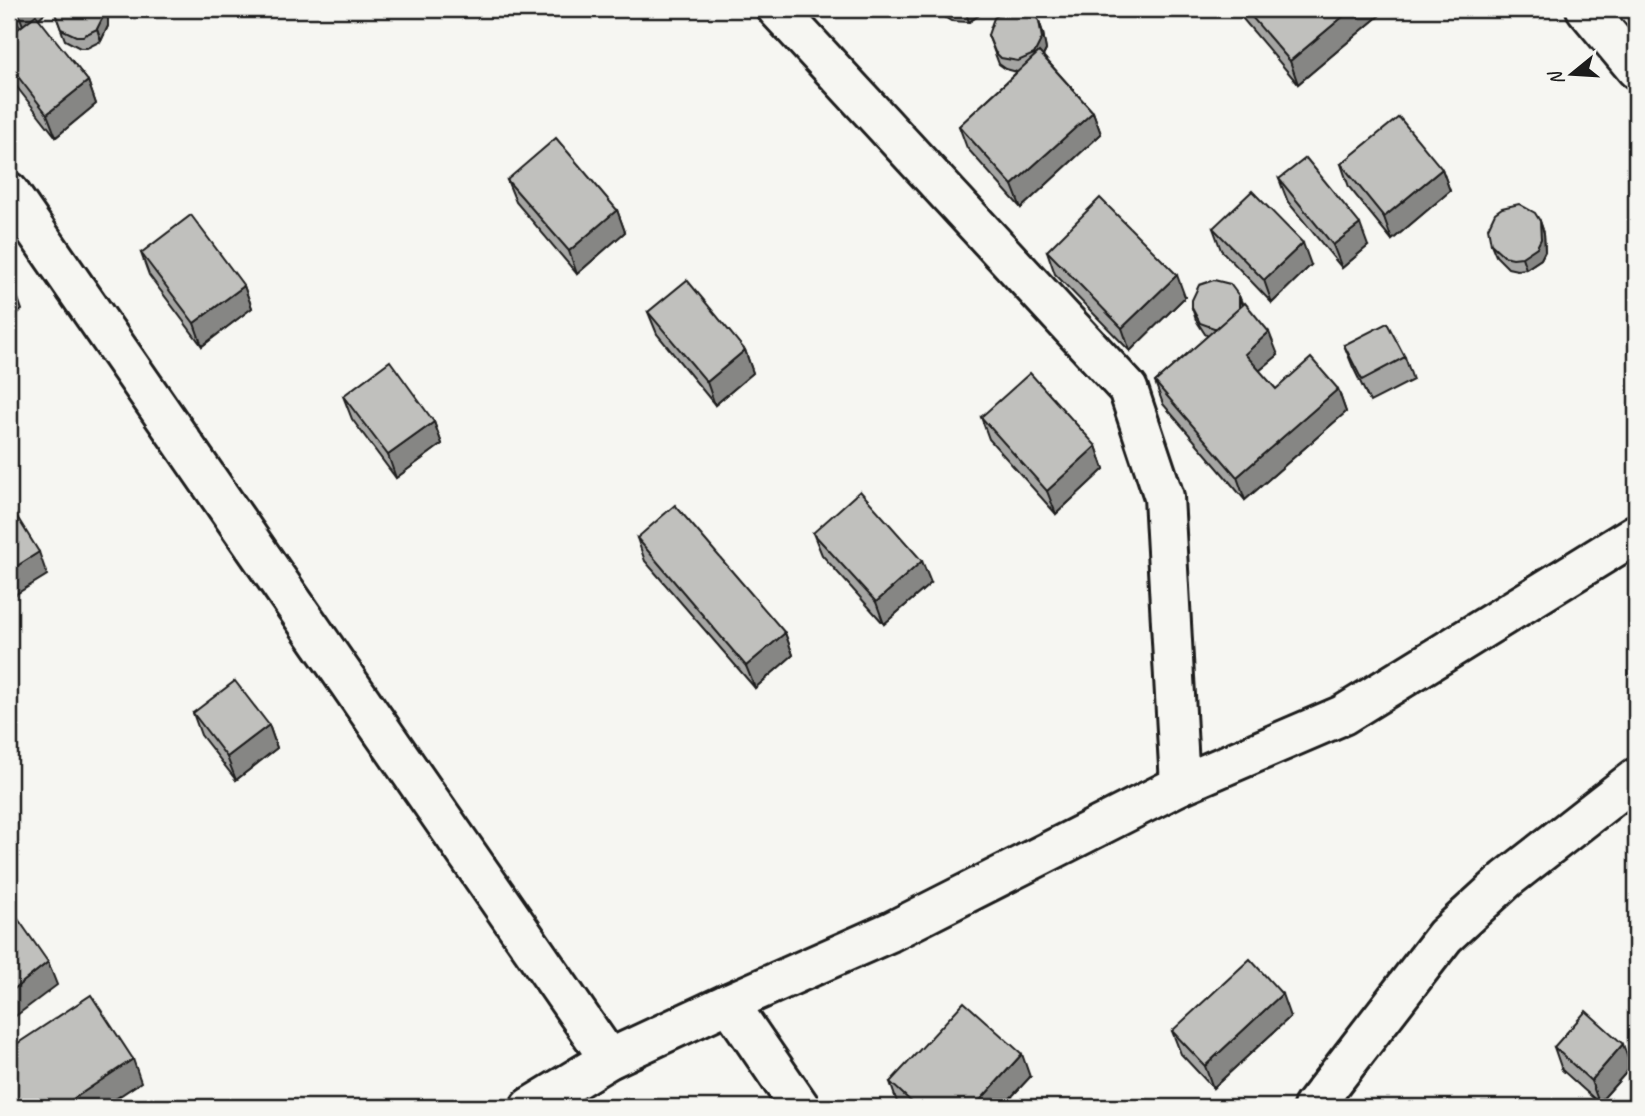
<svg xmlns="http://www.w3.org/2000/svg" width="1645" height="1116" font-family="Caveat,sans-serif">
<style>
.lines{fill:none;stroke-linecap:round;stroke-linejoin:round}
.minor-casing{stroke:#1c1c1c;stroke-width:44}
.minor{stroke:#f6f6f2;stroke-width:38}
.wall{fill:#a5a5a3;stroke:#1c1c1c;stroke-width:2}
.shaded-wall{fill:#868684;stroke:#1c1c1c;stroke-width:2}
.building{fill:#c0c0bd;stroke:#1c1c1c;stroke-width:2}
</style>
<rect width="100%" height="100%" fill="#f6f6f2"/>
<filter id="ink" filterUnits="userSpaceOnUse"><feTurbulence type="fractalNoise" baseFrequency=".0143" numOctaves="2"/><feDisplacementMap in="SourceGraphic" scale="14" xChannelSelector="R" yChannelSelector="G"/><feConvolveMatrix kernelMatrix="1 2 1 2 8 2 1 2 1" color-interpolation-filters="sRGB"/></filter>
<g filter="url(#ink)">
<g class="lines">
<g class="minor-casing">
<g id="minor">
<path d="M 777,9 L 1128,389 L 1164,497 L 1180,785"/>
<path d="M 1586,9 L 1636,69"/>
<path d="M 9,192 L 609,1059"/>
<path d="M 729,1003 L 800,1107"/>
<path d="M 530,1107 L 609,1059 L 729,1003 L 890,932 L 1180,785 L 1343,715 L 1636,534"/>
<path d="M 1313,1107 L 1445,936 L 1507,879 L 1636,778"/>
</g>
</g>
<use href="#minor" class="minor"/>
</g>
<g class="wall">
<path d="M 9,9 L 49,9 L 38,19 L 88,81 L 96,104 L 56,137 L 9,77 L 9,36 L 21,27 L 9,14 Z"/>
<path d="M 939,9 L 985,9 L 985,11 L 969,22 L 951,21 L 943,16 Z"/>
<path d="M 1236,9 L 1387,9 L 1298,84 L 1237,12 Z"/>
<path d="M 55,13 L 108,19 L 108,26 L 101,41 L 87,48 L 80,48 L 65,40 Z"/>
<path d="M 1039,21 L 1043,33 L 1046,50 L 1043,56 L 1093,112 L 1101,134 L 1021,208 L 967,148 L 959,126 L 1017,72 L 1006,69 L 999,64 L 988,35 Z"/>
<path d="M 1341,164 L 1442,169 L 1450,191 L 1392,240 L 1349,187 Z"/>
<path d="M 1279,179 L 1368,246 L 1342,268 L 1288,202 Z"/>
<path d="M 507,180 L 617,210 L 625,232 L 577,274 L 516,202 Z"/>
<path d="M 1540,221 L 1544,233 L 1545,251 L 1541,259 L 1526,269 L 1517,270 L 1508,268 L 1496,256 L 1491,244 Z"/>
<path d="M 1213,228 L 1311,265 L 1272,303 L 1221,250 Z"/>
<path d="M 1047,251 L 1185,297 L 1130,351 L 1055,274 Z"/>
<path d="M 141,253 L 244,286 L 252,308 L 202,346 L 149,275 Z"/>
<path d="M 1239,296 L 1243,305 L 1278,355 L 1259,371 L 1276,389 L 1338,389 L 1346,412 L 1245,500 L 1163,404 L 1155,382 L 1208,336 L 1205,334 L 1196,320 L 1192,308 Z"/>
<path d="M 648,312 L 745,350 L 753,373 L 715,405 L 657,334 Z"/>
<path d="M 1344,345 L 1405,357 L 1413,380 L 1370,402 L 1353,367 Z"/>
<path d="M 343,396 L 434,422 L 442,444 L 396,478 L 352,419 Z"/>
<path d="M 981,417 L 1096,446 L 1104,469 L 1056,514 L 989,439 Z"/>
<path d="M 813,533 L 931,583 L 884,624 L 822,555 Z"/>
<path d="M 637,538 L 785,633 L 793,655 L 755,688 L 645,561 Z"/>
<path d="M 193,713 L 269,725 L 277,748 L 236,780 L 201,735 Z"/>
<path d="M 1290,1017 L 1213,1088 L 1181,1054 L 1172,1031 Z"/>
<path d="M 1554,1047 L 1631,1067 L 1599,1103 L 1562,1070 Z"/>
<path d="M 1030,1077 L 1002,1107 L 901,1107 L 898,1105 L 890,1082 Z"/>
</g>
<g class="shaded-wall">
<path d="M 17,9 L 49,9 L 25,31 Z"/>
<path d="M 104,9 L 108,19 L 108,26 L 101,41 L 97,29 Z"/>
<path d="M 967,9 L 985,9 L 985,11 L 969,22 L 965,10 Z"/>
<path d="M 1352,9 L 1387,9 L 1298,84 L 1290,61 Z"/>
<path d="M 1039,21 L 1043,33 L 1046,50 L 1038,66 L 1034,54 Z"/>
<path d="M 88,81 L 96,104 L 56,137 L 47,114 Z"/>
<path d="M 1093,112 L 1101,134 L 1021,208 L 1012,185 Z"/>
<path d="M 1442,169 L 1450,191 L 1392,240 L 1384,217 Z"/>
<path d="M 617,210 L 625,232 L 577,274 L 569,251 Z"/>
<path d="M 1540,221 L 1544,233 L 1545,251 L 1541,259 L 1526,269 L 1522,257 Z"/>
<path d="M 1360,224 L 1368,246 L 1342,268 L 1333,245 Z"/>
<path d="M 1303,243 L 1311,265 L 1272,303 L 1264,280 Z"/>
<path d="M 1177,275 L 1185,297 L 1130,351 L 1122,328 Z"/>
<path d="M 244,286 L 252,308 L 202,346 L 194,323 Z"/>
<path d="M 14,287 L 22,310 L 9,320 L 9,291 Z"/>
<path d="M 1239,296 L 1243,308 L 1240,330 Z"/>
<path d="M 1269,332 L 1278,355 L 1253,376 L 1245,354 Z"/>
<path d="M 745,350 L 753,373 L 715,405 L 707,382 Z"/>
<path d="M 1338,389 L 1346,412 L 1245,500 L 1237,477 Z"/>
<path d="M 434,422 L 442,444 L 396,478 L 388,455 Z"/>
<path d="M 1096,446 L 1104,469 L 1056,514 L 1047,491 Z"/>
<path d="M 39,552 L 47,575 L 13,596 L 9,586 L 9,571 Z"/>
<path d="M 922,561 L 931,583 L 884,624 L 876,602 Z"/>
<path d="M 785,633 L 793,655 L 755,688 L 746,666 Z"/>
<path d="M 269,725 L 277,748 L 236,780 L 227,757 Z"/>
<path d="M 48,962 L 57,985 L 9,1021 L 9,993 Z"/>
<path d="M 1282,994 L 1290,1017 L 1213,1088 L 1205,1066 Z"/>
<path d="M 1623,1044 L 1631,1067 L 1599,1103 L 1591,1081 Z"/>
<path d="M 1022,1054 L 1030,1077 L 1002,1107 L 974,1107 Z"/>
<path d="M 133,1059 L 141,1082 L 103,1107 L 61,1107 Z"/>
</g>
<g class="building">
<path d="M 56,9 L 104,9 L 104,15 L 97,29 L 83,36 L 76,36 L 61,29 L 55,13 Z"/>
<path d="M 1008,9 L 1026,10 L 1034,14 L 1039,21 L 1042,38 L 1034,54 L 1018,61 L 1001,58 L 995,52 L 988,35 L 994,18 Z"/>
<path d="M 1245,9 L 1352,9 L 1290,61 Z"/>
<path d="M 36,15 L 88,81 L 47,114 L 9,65 L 9,36 Z"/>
<path d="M 1039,52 L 1093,112 L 1012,185 L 959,126 Z"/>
<path d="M 1399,117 L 1442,169 L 1384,217 L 1341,164 Z"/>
<path d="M 556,138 L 617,210 L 569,251 L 507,180 Z"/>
<path d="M 1306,158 L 1360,224 L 1333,245 L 1279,179 Z"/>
<path d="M 1252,191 L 1303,243 L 1264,280 L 1213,228 Z"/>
<path d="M 1100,198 L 1177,275 L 1122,328 L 1047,251 Z"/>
<path d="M 1519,204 L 1535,213 L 1540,221 L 1541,239 L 1537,247 L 1522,257 L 1513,258 L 1504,256 L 1491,244 L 1488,228 L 1495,213 L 1502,208 Z"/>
<path d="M 191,215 L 244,286 L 194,323 L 141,253 Z"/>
<path d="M 9,280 L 14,287 L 9,291 Z"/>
<path d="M 687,280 L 745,350 L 707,382 L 648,312 Z"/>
<path d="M 1214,280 L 1230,284 L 1239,296 L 1239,309 L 1217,328 L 1214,328 L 1200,323 L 1192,308 L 1192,300 L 1199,285 Z"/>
<path d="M 1245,303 L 1269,332 L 1245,354 L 1276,389 L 1311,358 L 1338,389 L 1237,477 L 1155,382 Z"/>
<path d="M 1387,323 L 1405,357 L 1362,380 L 1344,345 Z"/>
<path d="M 390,361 L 434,422 L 388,455 L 343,396 Z"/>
<path d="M 1030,373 L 1096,446 L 1047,491 L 981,417 Z"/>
<path d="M 860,491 L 922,561 L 876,602 L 813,533 Z"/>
<path d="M 9,504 L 39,552 L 9,571 Z"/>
<path d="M 675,505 L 785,633 L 746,666 L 637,538 Z"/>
<path d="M 235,681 L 269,725 L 227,757 L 193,713 Z"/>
<path d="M 9,906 L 48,962 L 9,993 Z"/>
<path d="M 1250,959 L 1282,994 L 1205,1066 L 1172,1031 Z"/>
<path d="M 91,995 L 133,1059 L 61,1107 L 11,1107 L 9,1103 L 9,1049 Z"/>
<path d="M 964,1002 L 1022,1054 L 974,1107 L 917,1107 L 890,1082 Z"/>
<path d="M 1586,1011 L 1623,1044 L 1591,1081 L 1554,1047 Z"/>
</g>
</g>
<rect width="1645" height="1116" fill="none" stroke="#f6f6f2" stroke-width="35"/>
<rect x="18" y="18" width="1610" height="1081" fill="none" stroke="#1c1c1c" stroke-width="2.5" filter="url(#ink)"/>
<g transform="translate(1572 74) rotate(252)" stroke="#f6f6f2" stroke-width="5" paint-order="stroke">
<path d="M0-5L12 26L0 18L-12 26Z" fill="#1c1c1c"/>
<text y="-10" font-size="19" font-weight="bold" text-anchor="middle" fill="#1c1c1c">N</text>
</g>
</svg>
